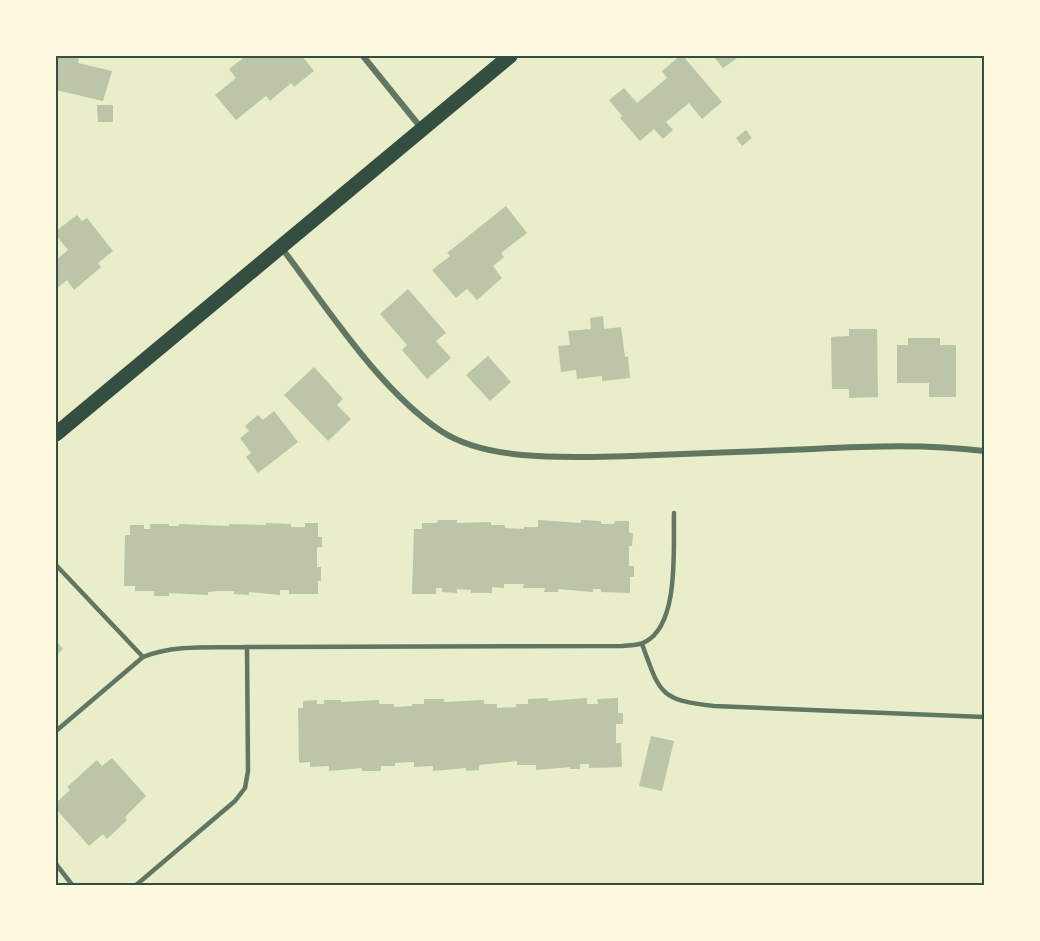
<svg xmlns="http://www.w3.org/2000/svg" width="1040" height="941" font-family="'IBM Plex Serif',serif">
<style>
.building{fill:#bcc5a7}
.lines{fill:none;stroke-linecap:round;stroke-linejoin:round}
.service{stroke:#617663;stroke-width:4.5}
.minor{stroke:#617663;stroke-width:6}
.primary{stroke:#344e41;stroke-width:15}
.neatline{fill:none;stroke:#344e41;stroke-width:2}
</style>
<rect width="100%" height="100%" fill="#e9edc9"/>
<g class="building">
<path d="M 56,56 L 79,56 L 78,63 L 112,71 L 103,101 L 56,90 Z"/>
<path d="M 246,56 L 302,56 L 314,71 L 294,87 L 291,83 L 270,101 L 266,96 L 236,120 L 215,95 L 236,78 L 229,69 Z"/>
<path d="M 680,56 L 683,56 L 722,102 L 702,119 L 689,103 L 666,122 L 673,130 L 663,139 L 654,129 L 640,141 L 620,118 L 622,116 L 609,100 L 624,88 L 637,103 L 667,78 L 662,71 Z"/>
<path d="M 713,56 L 740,56 L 723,68 Z"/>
<path d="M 97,105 L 113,105 L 113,122 L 98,122 Z"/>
<path d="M 746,130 L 752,138 L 742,146 L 736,138 Z"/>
<path d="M 506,206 L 527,233 L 501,253 L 504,257 L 493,266 L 502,278 L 477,300 L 467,289 L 456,298 L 432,270 L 450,256 L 447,253 Z"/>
<path d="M 77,215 L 82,221 L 87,218 L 113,251 L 98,263 L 101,267 L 74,290 L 67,280 L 56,289 L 56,260 L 68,250 L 56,235 L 56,231 Z"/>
<path d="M 408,289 L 446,333 L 436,341 L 451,358 L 427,379 L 402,350 L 407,345 L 380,314 Z"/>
<path d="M 603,316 L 604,329 L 621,327 L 625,357 L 628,356 L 630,378 L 602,381 L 602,376 L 577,379 L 576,370 L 561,372 L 558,346 L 570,345 L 568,331 L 591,329 L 590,318 Z"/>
<path d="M 849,329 L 877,329 L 878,397 L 849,398 L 849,389 L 832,389 L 831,337 L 849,336 Z"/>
<path d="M 908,338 L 940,338 L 940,345 L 956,345 L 956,397 L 929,397 L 929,383 L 897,383 L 897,345 L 908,345 Z"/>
<path d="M 488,356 L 511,382 L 490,401 L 466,375 Z"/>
<path d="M 314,367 L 343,399 L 337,405 L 351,419 L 328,441 L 284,395 Z"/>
<path d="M 274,411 L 298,442 L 258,473 L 246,457 L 251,453 L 240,438 L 249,431 L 245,426 L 258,415 L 263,420 Z"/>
<path d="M 438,520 L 457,520 L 457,523 L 491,522 L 491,525 L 505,525 L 505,528 L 524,529 L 524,527 L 538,527 L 538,520 L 581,523 L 581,520 L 601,521 L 601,524 L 614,524 L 615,521 L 629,521 L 629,533 L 633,533 L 632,546 L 629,546 L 629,566 L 634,566 L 634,577 L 630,577 L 630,593 L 601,592 L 601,589 L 593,589 L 593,592 L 558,589 L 558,592 L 544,592 L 545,588 L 523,588 L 524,584 L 504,584 L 504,588 L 492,587 L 492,593 L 471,593 L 471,590 L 457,589 L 457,593 L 442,592 L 442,588 L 436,588 L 436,594 L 412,594 L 414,529 L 422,529 L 422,523 L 437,523 Z"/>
<path d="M 266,523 L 291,524 L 291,527 L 305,527 L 305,523 L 318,523 L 318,537 L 322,537 L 322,547 L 317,547 L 317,567 L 321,567 L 321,581 L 318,581 L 318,594 L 289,594 L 289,590 L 280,590 L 280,595 L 249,592 L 249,595 L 234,594 L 234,591 L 217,591 L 208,592 L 208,595 L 169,593 L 169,596 L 154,596 L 154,591 L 135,591 L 135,586 L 124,586 L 125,535 L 130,535 L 130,525 L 144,525 L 144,529 L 150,529 L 150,524 L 169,524 L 169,526 L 179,526 L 179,524 L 229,526 L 229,524 L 266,525 Z"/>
<path d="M 56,640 L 63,649 L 56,656 Z"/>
<path d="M 548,698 L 548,701 L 587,698 L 587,704 L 598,704 L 597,699 L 618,698 L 618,713 L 623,713 L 623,724 L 616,724 L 616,743 L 621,743 L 622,767 L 589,768 L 589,764 L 580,764 L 580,769 L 570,769 L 570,767 L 536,770 L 536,765 L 517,765 L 517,761 L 479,765 L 479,770 L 466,771 L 466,768 L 433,771 L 433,766 L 414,767 L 414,762 L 395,763 L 395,766 L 381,766 L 381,771 L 362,771 L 362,768 L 329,771 L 329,766 L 310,767 L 310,762 L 299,763 L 298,708 L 303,708 L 303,701 L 317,700 L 317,704 L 324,704 L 324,700 L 341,700 L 341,702 L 379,700 L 379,704 L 394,704 L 394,707 L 412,706 L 412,704 L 424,704 L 424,699 L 444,699 L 444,702 L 484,700 L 484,704 L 497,704 L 497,708 L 516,707 L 516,704 L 528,704 L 528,699 Z"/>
<path d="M 651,736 L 674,741 L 662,791 L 639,786 Z"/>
<path d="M 112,758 L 146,796 L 125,817 L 127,820 L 107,839 L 103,834 L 89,846 L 56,809 L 56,803 L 70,790 L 67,787 L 97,760 L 102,766 Z"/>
</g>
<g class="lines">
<g class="service">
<path d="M 56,565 L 143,657 C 175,644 212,648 247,647 L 248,771 L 245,788 L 235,801 L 135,886"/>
<path d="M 642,644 C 660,693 659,700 714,706 L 984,717"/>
<path d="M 247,647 L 622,646 C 629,645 638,646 645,642 C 680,625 673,546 674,513"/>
<path d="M 56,731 L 143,657"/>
<path d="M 56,864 L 73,886"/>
</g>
<g class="minor">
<path d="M 363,56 L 422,129"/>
<path d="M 281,247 C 326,306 379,390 441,431 C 489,463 575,457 631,456 C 692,454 752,451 813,449 C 871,446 927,444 984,451"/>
</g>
<path class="primary" d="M 56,434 L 510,56"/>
</g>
<rect width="1040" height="941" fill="none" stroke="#fefae0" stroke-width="114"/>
<rect x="57" y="57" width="926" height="827" class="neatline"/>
</svg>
